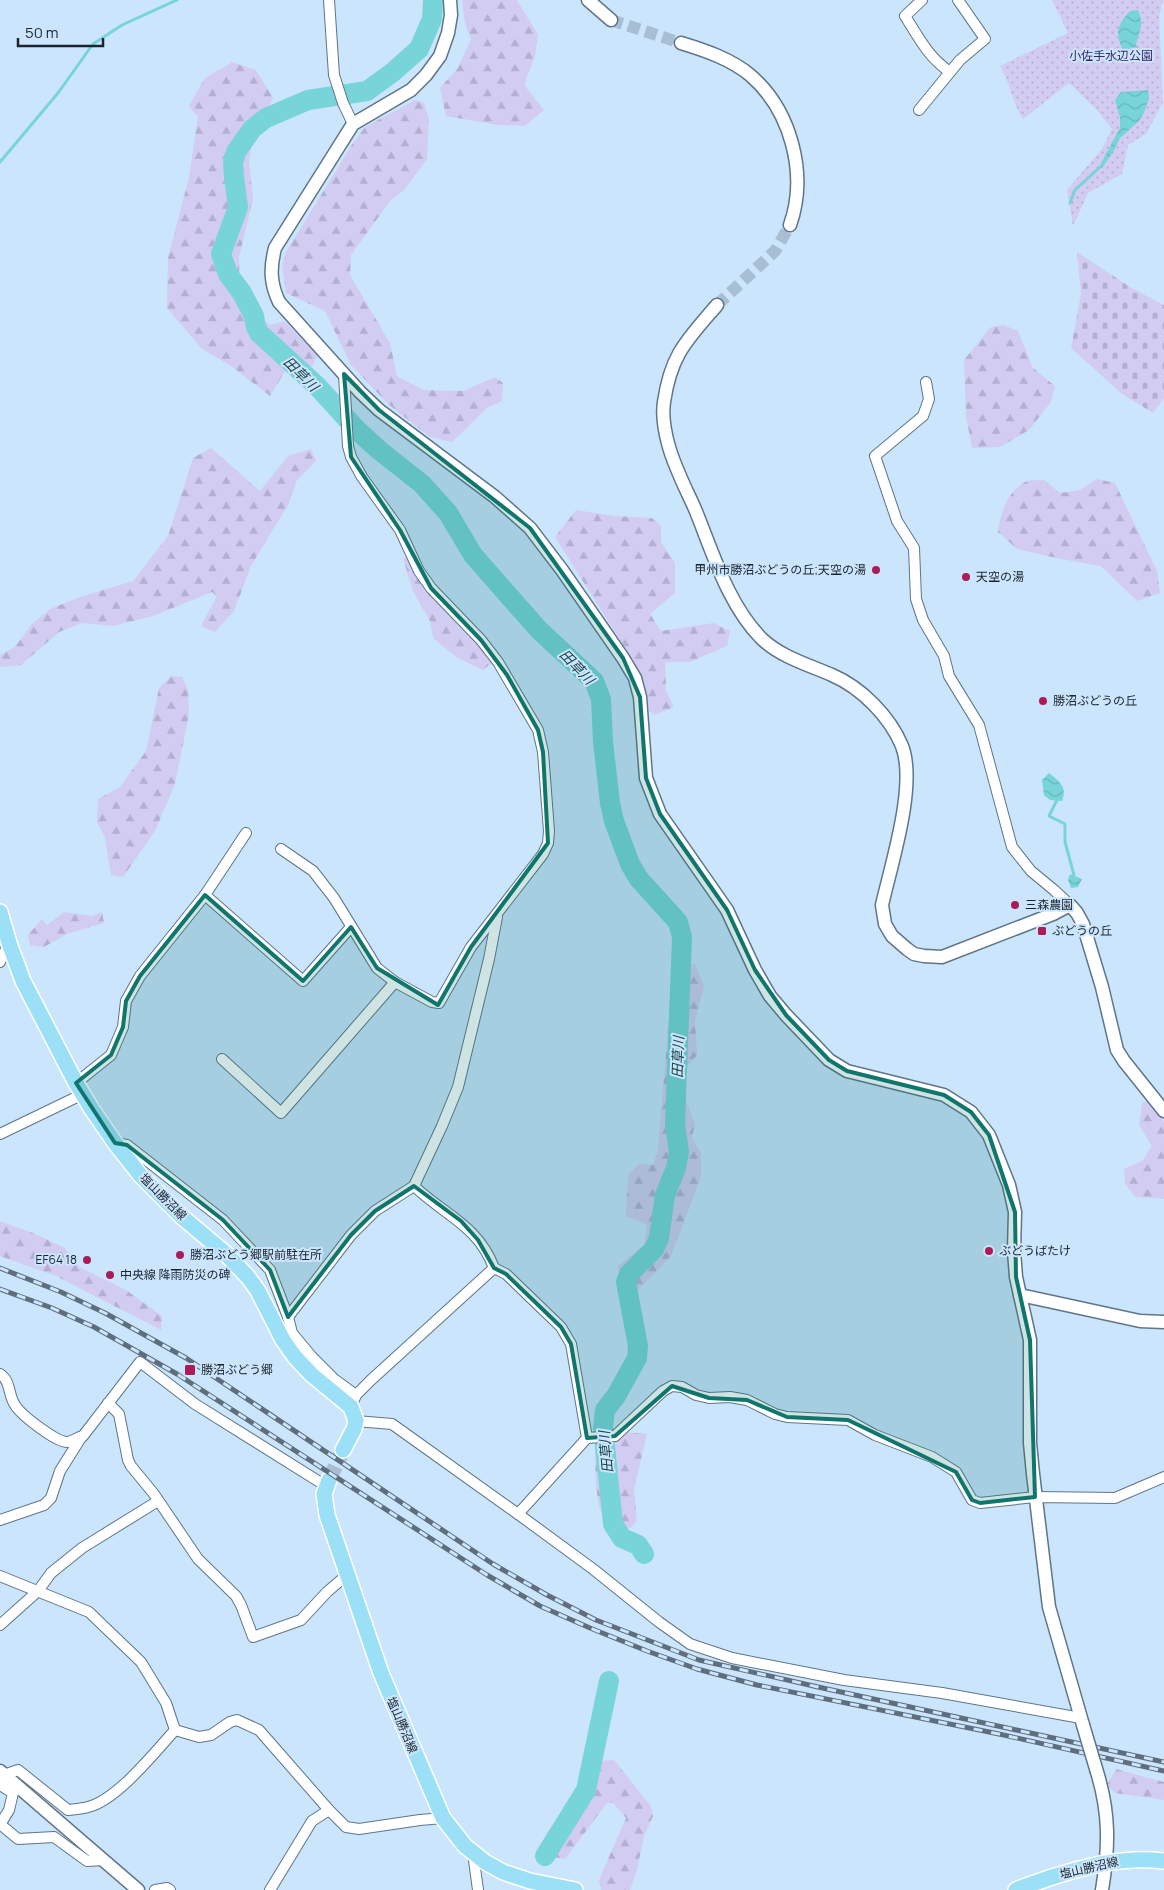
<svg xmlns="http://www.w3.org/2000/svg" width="1164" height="1890" font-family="Manrope,'Noto Sans JP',sans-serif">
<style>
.forest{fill:url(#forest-firs)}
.cemetery{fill:url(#cemetery-stones)}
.park{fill:url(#park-dots)}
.water{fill:url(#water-waves)}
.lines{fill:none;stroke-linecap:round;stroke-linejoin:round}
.stream{stroke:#77d4d9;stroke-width:3}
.river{stroke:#77d4d9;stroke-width:20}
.tertiary-tunnel{stroke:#a8bed3;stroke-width:12;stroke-dasharray:12 6;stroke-linecap:butt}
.primary-tunnel{stroke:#a8bed3;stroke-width:15;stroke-dasharray:15 8;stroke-linecap:butt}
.minor-casing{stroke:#5e758a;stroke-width:12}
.tertiary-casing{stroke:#5e758a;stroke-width:15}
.primary-casing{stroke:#fff;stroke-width:18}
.minor{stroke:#fff;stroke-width:10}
.tertiary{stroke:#fff;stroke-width:12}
.primary{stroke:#9be0f7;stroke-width:15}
.rail-casing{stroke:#5f6e7d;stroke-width:5}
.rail{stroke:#cbe5fd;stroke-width:3;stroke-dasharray:9;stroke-linecap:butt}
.tertiary-bridge-casing{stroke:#5e758a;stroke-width:15;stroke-linecap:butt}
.tertiary-bridge{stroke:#fff;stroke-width:12}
.marked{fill:#0f766e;fill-opacity:0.2;stroke:#0f766e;stroke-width:4;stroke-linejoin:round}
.poi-dot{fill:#ab1c57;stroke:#cbe5fd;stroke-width:2}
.labels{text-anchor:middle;stroke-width:4;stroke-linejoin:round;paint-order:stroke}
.park-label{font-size:12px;fill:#3a246c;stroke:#cbe5fd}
.poi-label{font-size:12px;fill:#1b242d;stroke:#cbe5fd;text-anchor:start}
.street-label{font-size:12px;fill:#1b242d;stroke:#cbe5fd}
.water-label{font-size:14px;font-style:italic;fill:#1a4547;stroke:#cbe5fd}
</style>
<defs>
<pattern id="forest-firs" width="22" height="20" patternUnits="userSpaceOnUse" patternTransform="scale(1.25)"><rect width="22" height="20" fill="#d2ccf3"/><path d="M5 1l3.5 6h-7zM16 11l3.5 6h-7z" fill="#b4afd1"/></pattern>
<pattern id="cemetery-stones" width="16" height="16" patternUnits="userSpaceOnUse" patternTransform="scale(1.25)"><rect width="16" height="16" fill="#d2ccf3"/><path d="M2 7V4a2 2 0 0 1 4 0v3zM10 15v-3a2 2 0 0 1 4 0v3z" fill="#b4afd1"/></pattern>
<pattern id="park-dots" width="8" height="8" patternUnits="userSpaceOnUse" patternTransform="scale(1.25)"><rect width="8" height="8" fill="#d2ccf3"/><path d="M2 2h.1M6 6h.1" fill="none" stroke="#b4afd1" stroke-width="1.8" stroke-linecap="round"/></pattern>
<pattern id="water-waves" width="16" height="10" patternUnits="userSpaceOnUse" patternTransform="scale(1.25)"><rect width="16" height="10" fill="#77d4d9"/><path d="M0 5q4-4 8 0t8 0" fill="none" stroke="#66b6bb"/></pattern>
</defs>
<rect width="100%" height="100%" fill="#cbe5fd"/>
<g class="forest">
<path d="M 462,0 L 517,0 L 538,35 L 535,56 L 524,85 L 544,110 L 525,126 L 498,125 L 446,116 L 440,88 L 458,68 L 471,39 L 465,23 Z"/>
<path d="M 232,62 L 256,70 L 273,98 L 253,137 L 249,161 L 253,199 L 239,257 L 240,305 L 271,325 L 284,321 L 318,355 L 312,366 L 286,370 L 270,396 L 231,366 L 202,349 L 167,308 L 168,258 L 189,177 L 198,117 L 189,106 L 204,79 Z"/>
<path d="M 415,100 L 424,103 L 429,119 L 427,159 L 404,190 L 390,201 L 351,255 L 350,275 L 390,343 L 397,376 L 423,390 L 463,391 L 495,377 L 503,383 L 502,401 L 487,408 L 452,442 L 430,437 L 388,404 L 351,365 L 325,311 L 286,293 L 282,266 L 286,252 L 353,143 L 365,127 Z"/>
<path d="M 1004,325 L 1018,331 L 1033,368 L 1055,386 L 1051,402 L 1029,430 L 1000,447 L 972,448 L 966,416 L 964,360 L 991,327 Z"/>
<path d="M 211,448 L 260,491 L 288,456 L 311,449 L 316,461 L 297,480 L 288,505 L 251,566 L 234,611 L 215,632 L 201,626 L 217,596 L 212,592 L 153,616 L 113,626 L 82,623 L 59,632 L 21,665 L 0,667 L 0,655 L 15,647 L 32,624 L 50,609 L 80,597 L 133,581 L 168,536 L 193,458 Z"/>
<path d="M 1097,479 L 1115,483 L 1157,571 L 1160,593 L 1137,601 L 1101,566 L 1061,559 L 1017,549 L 998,532 C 1000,514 1007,492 1025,482 C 1030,479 1039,481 1044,480 L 1060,493 L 1080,490 Z"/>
<path d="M 576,510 L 614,516 L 652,518 L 661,526 L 661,542 L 675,563 L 675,593 L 650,614 L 661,631 L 714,623 L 730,631 L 727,646 L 690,662 L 665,662 L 666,690 L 674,707 L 655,715 L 648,710 L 645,684 L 634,662 L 555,537 Z"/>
<path d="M 403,558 L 409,558 L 425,590 L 449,612 L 477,642 L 492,663 L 483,670 L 456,657 L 433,638 L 430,621 L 413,591 Z"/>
<path d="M 171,676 L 182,677 L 188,690 L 189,714 L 175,784 L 155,831 L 123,877 L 111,875 L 105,838 L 97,822 L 98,799 L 120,787 L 146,751 L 159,688 Z"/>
<path d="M 64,912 L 92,916 L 102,912 L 104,923 L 67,934 L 44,947 L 30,945 L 28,935 L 42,919 L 47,925 Z"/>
<path d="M 695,964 L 704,986 L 695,1021 L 697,1055 L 685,1069 L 682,1091 L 695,1123 L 692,1138 L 701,1153 L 701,1177 L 671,1256 L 638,1290 L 621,1286 L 618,1266 L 644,1245 L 647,1225 L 626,1216 L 628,1175 L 639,1164 L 653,1165 L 658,1150 L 673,968 Z"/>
<path d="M 1149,1101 L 1164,1122 L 1164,1199 L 1135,1197 L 1125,1183 L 1124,1169 L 1142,1161 L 1152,1146 L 1139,1125 L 1142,1103 Z"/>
<path d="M 0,1221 L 35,1234 L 65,1248 L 79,1267 L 126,1290 L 162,1316 L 161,1330 L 56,1276 L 0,1256 Z"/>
<path d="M 625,1432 L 647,1434 L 634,1489 L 637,1521 L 629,1529 L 622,1531 C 618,1528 610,1525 606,1521 C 595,1509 594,1460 596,1444 L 616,1441 Z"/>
<path d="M 614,1760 L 651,1806 L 653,1816 L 644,1836 L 637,1870 L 630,1890 L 601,1890 L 599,1880 L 626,1818 L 613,1803 L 607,1803 L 565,1859 L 553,1857 L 546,1835 L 561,1814 L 593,1777 L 599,1761 Z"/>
<path d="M 1116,1769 L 1164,1782 L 1164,1800 L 1115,1793 L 1107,1785 Z"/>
</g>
<path class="cemetery" d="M 1077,252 L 1130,287 L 1164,305 L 1164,398 L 1153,413 L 1122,394 L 1071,348 L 1081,294 Z"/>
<path class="park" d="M 1052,0 L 1163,0 L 1159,16 L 1163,102 L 1146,134 L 1128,145 L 1122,174 L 1088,193 L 1073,226 L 1067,190 L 1102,149 L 1112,129 L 1096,109 L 1069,83 L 1023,119 C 1012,102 1010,83 1000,66 L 1068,33 Z"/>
<g class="water">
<path d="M 1138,10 C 1144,22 1140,32 1136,44 L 1137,47 L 1123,50 C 1115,33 1117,25 1130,11 Z"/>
<path d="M 1148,90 L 1149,99 L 1143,115 L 1138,122 L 1120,138 L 1113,152 L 1102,168 L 1099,167 L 1120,128 L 1120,117 L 1115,100 L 1121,92 Z"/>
<path d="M 1049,773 C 1059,781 1068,787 1062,801 L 1050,800 L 1044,795 L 1042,780 Z"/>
<path d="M 1070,874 L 1082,879 L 1078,887 L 1071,888 L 1068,880 Z"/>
</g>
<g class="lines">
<g class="stream">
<path d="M 0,162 L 58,93 L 93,44 L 122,25 L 177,0"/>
<path d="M 1070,203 L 1075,190 L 1100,167"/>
<path d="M 1057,800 L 1049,816 L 1065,824 L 1065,842 L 1074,875"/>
</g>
<g class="river">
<path d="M 433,0 L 432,19 L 419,49 L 393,72 L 367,91 L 308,100 L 266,118 L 252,129 L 236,152 L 233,163 L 234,177 L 238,207 L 221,254 L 228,274 L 242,293 L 254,316 L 256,327 L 259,333 L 318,387 L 357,430 L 379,450 L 422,484 L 448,513 L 473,555 L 539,630 L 594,681 L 601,699 L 603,742 L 610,803 L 614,821 L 630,864 L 639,879 L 678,922 L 682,937 L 675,1124 L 679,1152 L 676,1168 L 665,1195 L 659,1238 L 654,1249 L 629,1274 L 626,1282 L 638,1346 L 637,1358 L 616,1396 L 605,1410 L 603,1427 L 613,1524 L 622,1538 L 638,1545 L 644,1554"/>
<path d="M 545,1856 L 586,1790 L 609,1681"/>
</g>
<g class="tertiary-tunnel">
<path d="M 611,20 L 681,43"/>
<path d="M 717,305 L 775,251 L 790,225"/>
</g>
<path class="primary-tunnel" d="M 329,1480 L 343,1450"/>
<g class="minor-casing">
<g id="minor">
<path d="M 329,0 L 334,75 L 343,103 L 353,124"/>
<path d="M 922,0 L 905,16 C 919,38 928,57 950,72"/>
<path d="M 919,110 L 960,60 L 985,39 L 958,0"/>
<path d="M 926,382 L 929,399 L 923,416 L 875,456 L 897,521 L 914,548 L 916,599 L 923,620 L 944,656 L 949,676 L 979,725 L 1012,847 L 1031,871 L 1054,890 L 1070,905"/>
<path d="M 281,849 L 313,871 L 334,898 L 377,968 L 395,982 L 432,1002 L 439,1003 L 471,947 L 543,854 L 548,843 L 549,831 L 543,752 L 538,730 L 498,662 L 481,640 L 431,588 L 419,571 L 400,530 L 362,477 L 351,457 L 348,446 L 344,374"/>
<path d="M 205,895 L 303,981 L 351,927"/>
<path d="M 0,962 L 6,949 L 10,946"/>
<path d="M 222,1059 L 281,1113 L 395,982"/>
<path d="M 76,1083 L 111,1055 L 123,1027 L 126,1001 L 140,976 L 205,895 L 246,833"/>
<path d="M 0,1134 L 83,1094"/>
<path d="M 115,1143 L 127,1145 L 223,1220 L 270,1270 L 288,1317 L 292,1333 L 312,1357 L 334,1379 L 356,1395"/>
<path d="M 494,1268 L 506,1274 L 561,1327 L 571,1344 L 587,1438"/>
<path d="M 288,1317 L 351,1235 L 375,1211 L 414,1186"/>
<path d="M 0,1374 C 11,1381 8,1395 15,1405 C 21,1415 57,1443 68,1442 C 73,1441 78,1437 83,1436 L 140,1362 L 195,1404 L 326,1486"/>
<path d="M 108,1403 L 119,1414 L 128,1460 L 131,1466 L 154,1494 L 198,1559 L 236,1596 L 241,1605 L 253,1637 L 301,1620 L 327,1592 L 348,1574"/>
<path d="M 351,1407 L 356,1395 L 371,1380 L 494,1268 C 478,1225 444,1215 414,1186 L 442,1126 L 458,1087 L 489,959 L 497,917"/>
<path d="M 356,1421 L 392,1424 L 518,1514 L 593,1569 L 659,1622 L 690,1644 L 732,1658 L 844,1680 L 942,1693 L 1081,1718"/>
<path d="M 518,1514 L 587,1438 L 615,1436 L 663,1391 L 672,1386 L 682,1387 L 696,1395 L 709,1398 L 730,1397 L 747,1400 L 775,1414 L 787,1417 L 848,1420 L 875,1435 L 932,1457 L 956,1472 L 972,1500 L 980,1503 L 1035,1497 L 1115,1498 L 1164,1477"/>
<path d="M 0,1520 L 44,1505 L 51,1498 L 60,1471 L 82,1436"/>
<path d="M 0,1576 L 89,1612 L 141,1662 L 166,1703 L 175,1730"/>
<path d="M 0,1625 L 38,1591 L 51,1573 L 82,1548 L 158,1501"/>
<path d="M 175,1730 L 199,1737 L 211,1735 L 230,1722 L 237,1720 L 259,1730 L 329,1810 L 346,1827 L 359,1829 L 420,1820 L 443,1818"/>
<path d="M 1,1823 L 9,1810 L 13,1793 L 0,1785 L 4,1775 L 18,1770 L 68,1810 C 74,1809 82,1809 88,1807 C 117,1800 155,1752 175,1730"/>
<path d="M 0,1824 L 18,1839 L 54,1837 L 87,1861 L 103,1860"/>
<path d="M 473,1853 L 478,1890"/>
<path d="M 155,1890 L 167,1888 L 170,1890"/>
<path d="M 270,1890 L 312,1821 L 329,1810"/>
</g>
</g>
<g class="tertiary-casing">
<g id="tertiary">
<path d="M 450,0 L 451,15 L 448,33 L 440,56 L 426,75 L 411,90 L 353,124 L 275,248 C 270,268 270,283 279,302 L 360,392 L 379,410 L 495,497 L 530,528 L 562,570 L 623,658 L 635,678 L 640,697 L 646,778 L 660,814 L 727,910 L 755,970 L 770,996 L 786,1015 L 829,1060 L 847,1071 L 944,1095 L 971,1112 L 989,1135 L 1009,1185 L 1015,1212 L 1014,1251 L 1016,1277 L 1030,1340 L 1030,1443 L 1033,1474 L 1049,1607 L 1083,1725"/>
<path d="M 588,0 L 611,20"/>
<path d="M 681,43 C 704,50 731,59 750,75 C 791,110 808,174 790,225"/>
<path d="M 717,305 C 687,340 671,354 664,402 C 662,415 665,433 669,447 C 675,468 686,489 695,509 C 713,553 728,605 762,639 C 781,657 809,665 832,675 C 862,688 890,717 902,746 C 917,785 891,865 882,905 L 885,924 L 892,936 L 907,949 L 914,954 L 924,956 L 942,957 L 1053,914 L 1070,905 L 1077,913 L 1083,924 L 1102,987 L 1117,1050 L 1124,1061 L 1164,1111"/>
<path d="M 1020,1295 L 1140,1321 L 1164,1322"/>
<path d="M 0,1771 L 138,1890"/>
<path d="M 1097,1772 C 1110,1814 1109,1848 1102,1890"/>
</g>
</g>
<g class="primary-casing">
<g id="primary">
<path d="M 0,912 L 10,946 L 23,981 L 76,1083 L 91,1108 L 115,1143 L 141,1176 L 181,1216 L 226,1254 L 248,1277 L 258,1291 L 283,1340 L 295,1357 L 312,1375 L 351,1407 L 356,1421 L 354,1429 L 343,1450"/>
<path d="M 329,1480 L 324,1494 L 327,1515 L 381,1673 L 443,1818 L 465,1846 L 485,1862 L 503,1872 L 530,1881 L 575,1890"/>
<path d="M 1016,1890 C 1027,1885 1038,1882 1049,1878 C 1087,1866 1124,1856 1164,1861"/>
</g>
</g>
<use href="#minor" class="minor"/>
<use href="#tertiary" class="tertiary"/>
<use href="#primary" class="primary"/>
<g class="rail-casing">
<g id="rail">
<path d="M 0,1268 L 61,1292 L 105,1313 L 186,1358 L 493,1564 L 547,1595 L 596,1620 L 699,1660 L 818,1687 L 1164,1762"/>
<path d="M 0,1289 L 52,1308 L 94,1327 L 177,1374 L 487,1575 L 540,1606 L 590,1628 L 647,1651 L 697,1669 L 757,1685 L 999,1734 L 1164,1771"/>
</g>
</g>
<use href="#rail" class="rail"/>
<g class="tertiary-bridge-casing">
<path id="tertiary-bridge" d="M 1083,1725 L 1097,1772"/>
</g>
<use href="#tertiary-bridge" class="tertiary-bridge"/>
</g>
<path class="marked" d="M 344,374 L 379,410 L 530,528 L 623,658 L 640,697 L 646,778 L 660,814 L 727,910 L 755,970 L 786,1015 L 829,1060 L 847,1071 L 944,1095 L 971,1112 L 989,1135 L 1015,1212 L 1016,1277 L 1030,1340 L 1035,1497 L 980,1503 L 972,1500 L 956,1472 L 848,1420 L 787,1417 L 747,1400 L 709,1398 L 672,1386 L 615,1436 L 587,1438 L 571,1344 L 561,1327 L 506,1274 L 494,1268 L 478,1240 L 461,1221 L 414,1186 L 375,1211 L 351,1235 L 288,1317 L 270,1270 L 223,1220 L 127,1145 L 115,1143 L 76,1083 L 111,1055 L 123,1027 L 126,1001 L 140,976 L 205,895 L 303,981 L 351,927 L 377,968 L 438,1005 L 471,947 L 548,843 L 543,752 L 538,730 L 507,675 L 481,640 L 431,588 L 400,530 L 351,457 Z"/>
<g class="poi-dot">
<circle cx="876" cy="570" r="5"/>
<circle cx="966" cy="577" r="5"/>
<circle cx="1043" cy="701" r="5"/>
<circle cx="1015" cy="905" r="5"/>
<rect x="1037" y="926" width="10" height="10" rx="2.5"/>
<circle cx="989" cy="1251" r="5"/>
<circle cx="180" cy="1255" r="5"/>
<circle cx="87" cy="1260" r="5"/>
<circle cx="110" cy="1275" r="5"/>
<rect x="184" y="1364" width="12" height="12" rx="2.5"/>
</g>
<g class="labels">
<g class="park-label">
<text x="1111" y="60">小佐手水辺公園</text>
</g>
<g class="poi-label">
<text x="866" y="574" text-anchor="end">甲州市勝沼ぶどうの丘;天空の湯</text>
<text x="976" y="581">天空の湯</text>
<text x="1053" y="705">勝沼ぶどうの丘</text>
<text x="1025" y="909">三森農園</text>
<text x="1052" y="935">ぶどうの丘</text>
<text x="999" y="1255">ぶどうばたけ</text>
<text x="190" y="1259">勝沼ぶどう郷駅前駐在所</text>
<text x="77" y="1264" text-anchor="end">EF64 18</text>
<text x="120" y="1279">中央線 降雨防災の碑</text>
<text x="201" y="1374">勝沼ぶどう郷</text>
</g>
<g class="street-label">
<text transform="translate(163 1197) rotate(45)" y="4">塩山勝沼線</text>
<text transform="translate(402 1725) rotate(67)" y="4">塩山勝沼線</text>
<text transform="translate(1089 1868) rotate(-13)" y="4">塩山勝沼線</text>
</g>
<g class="water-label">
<text transform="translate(301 374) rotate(45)" y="5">田草川</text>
<text transform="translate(577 667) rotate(46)" y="5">田草川</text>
<text transform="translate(678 1057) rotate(-88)" y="5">田草川</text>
<text transform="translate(606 1452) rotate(-95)" y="5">田草川</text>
</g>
</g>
<path d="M18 38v8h85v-8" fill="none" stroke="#1b242d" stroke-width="2.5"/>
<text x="25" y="38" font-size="15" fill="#1b242d" stroke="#cbe5fd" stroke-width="4" paint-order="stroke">50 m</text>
</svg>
